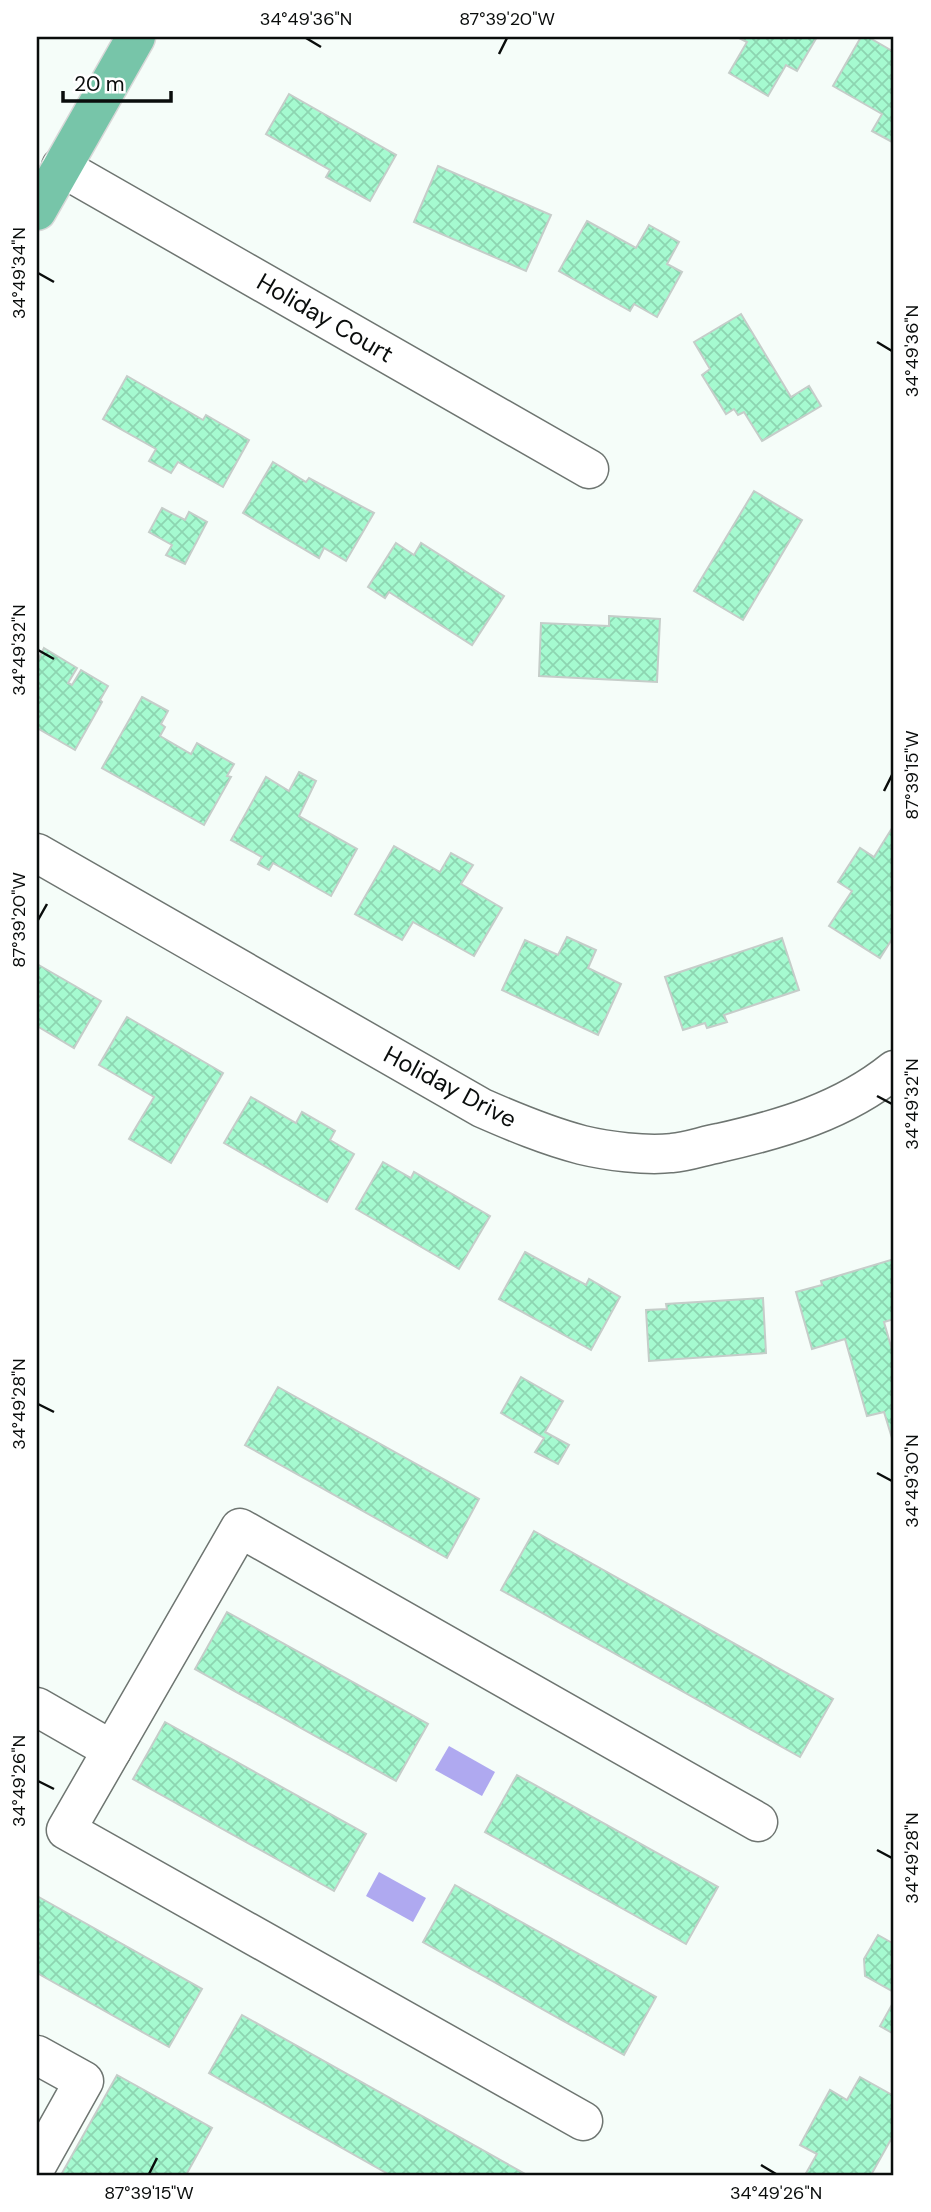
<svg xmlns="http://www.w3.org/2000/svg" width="931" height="2212" font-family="'DM Sans',sans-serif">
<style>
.water{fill:#afa9f0}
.building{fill:url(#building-cross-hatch);stroke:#c5cdc9;stroke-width:2}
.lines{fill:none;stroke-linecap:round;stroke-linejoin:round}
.minor-casing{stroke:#6e7571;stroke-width:41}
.major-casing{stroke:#d8d8d8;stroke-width:41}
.minor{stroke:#fff;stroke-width:38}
.major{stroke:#77c5a9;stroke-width:38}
.ticks{fill:none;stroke:#0a0d0c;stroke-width:2.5}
.labels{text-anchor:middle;stroke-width:5;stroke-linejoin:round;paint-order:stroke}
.street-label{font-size:24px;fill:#0a0d0c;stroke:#fff}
.neatline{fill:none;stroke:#0a0d0c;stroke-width:2.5}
.ticks-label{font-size:18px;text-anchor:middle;fill:#0a0d0c}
</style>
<defs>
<pattern id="building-cross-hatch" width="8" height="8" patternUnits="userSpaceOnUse" patternTransform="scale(1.75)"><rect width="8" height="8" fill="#a5fad0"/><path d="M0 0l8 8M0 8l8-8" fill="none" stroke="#8dd5b1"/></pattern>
</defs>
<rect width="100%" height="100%" fill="#f5fdf9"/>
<g class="water">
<path d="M 449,1746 L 495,1772 L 482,1796 L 435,1770 Z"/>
<path d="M 379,1872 L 426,1898 L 413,1922 L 366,1896 Z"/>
</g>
<g class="building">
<path d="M 737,37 L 817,37 L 797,71 L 786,65 L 768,96 L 729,73 L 747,42 Z"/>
<path d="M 861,37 L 868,37 L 894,52 L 894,143 L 872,131 L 882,114 L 833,86 Z"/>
<path d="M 289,94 L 396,155 L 370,201 L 326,177 L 330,170 L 266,134 Z"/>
<path d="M 438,166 L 551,215 L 526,271 L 414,222 Z"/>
<path d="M 587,221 L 636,248 L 649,225 L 679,242 L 667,264 L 682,272 L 657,317 L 634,304 L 630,311 L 559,271 Z"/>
<path d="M 741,314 L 791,397 L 809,386 L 821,406 L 762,441 L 744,412 L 738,415 L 734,409 L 726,414 L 702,375 L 710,369 L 694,342 Z"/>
<path d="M 127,376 L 203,420 L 206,415 L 249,440 L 223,487 L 178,462 L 171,473 L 149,461 L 156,449 L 103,419 Z"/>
<path d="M 273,462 L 306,482 L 309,478 L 374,513 L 346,561 L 324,548 L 319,558 L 243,513 Z"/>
<path d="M 754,491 L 802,520 L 743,620 L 694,591 Z"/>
<path d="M 162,508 L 185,520 L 189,512 L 207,522 L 185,564 L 166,555 L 172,545 L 149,532 Z"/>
<path d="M 396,543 L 414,555 L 421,543 L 504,596 L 472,645 L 389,592 L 385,598 L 368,587 Z"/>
<path d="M 609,616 L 660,619 L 657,682 L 539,676 L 541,623 L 609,626 Z"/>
<path d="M 44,648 L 77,668 L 68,683 L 72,685 L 81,670 L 108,686 L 100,700 L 102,702 L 75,750 L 37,728 L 37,662 Z"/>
<path d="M 142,697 L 168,711 L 161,724 L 165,727 L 160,736 L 191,754 L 197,743 L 234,764 L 227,776 L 231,777 L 204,825 L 102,768 Z"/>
<path d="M 299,772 L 316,781 L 299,816 L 357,849 L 331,896 L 273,863 L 269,870 L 258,864 L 262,857 L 231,840 L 266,777 L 289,791 Z"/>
<path d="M 894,825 L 894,936 L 880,958 L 829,926 L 852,891 L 838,882 L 860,848 L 874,857 Z"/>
<path d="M 394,846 L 440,872 L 451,853 L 473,865 L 461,884 L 502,908 L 474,956 L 413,922 L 402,940 L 355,914 Z"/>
<path d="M 567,937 L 596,950 L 588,968 L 621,984 L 598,1035 L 502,990 L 525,940 L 558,955 Z"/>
<path d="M 782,938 L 799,990 L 724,1015 L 727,1022 L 707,1028 L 705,1023 L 683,1030 L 665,977 Z"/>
<path d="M 37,964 L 101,1001 L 74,1048 L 37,1026 Z"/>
<path d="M 127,1017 L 223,1073 L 171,1163 L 129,1139 L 154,1097 L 99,1065 Z"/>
<path d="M 251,1097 L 296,1123 L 302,1112 L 335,1131 L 330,1140 L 354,1154 L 327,1202 L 224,1143 Z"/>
<path d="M 383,1162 L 411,1178 L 414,1172 L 490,1216 L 459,1269 L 356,1209 Z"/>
<path d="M 525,1252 L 586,1285 L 589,1279 L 620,1297 L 591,1350 L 499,1299 Z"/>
<path d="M 894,1259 L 894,1319 L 884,1322 L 894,1357 L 894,1437 L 892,1438 L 884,1412 L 867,1416 L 845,1339 L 812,1349 L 796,1292 L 822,1285 L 821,1281 Z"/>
<path d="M 763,1298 L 766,1353 L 649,1361 L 646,1310 L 667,1309 L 666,1304 Z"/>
<path d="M 521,1377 L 563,1401 L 545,1432 L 569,1445 L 558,1464 L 535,1452 L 544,1438 L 501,1413 Z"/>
<path d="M 278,1387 L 479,1499 L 447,1558 L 245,1445 Z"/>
<path d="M 534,1531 L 833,1699 L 800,1757 L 501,1590 Z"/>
<path d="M 227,1612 L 428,1724 L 396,1781 L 195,1669 Z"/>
<path d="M 165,1722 L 366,1834 L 334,1891 L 133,1779 Z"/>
<path d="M 517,1775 L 718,1887 L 686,1944 L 485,1832 Z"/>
<path d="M 455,1885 L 656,1997 L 624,2055 L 423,1942 Z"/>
<path d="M 37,1896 L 202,1989 L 169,2047 L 37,1973 Z"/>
<path d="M 878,1935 L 894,1944 L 894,1986 L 892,1991 L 865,1976 L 864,1959 Z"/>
<path d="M 894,2001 L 894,2034 L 880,2026 Z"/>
<path d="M 242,2015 L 527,2175 L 390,2175 L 209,2073 Z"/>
<path d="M 117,2075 L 212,2128 L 186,2175 L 61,2175 Z"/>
<path d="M 860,2077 L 894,2096 L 894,2134 L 871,2175 L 805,2175 L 817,2154 L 800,2145 L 830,2090 L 847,2100 Z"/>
</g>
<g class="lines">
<g class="minor-casing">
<g id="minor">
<path d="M 61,167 L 589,469"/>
<path d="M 37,853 L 482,1108 C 514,1122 547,1136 582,1145 C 607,1151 646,1156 672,1153 C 687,1152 703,1146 719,1143 C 782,1129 843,1111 894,1070"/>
<path d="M 37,1707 L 112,1750"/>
<path d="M 37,2055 L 84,2081 L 37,2165"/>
<path d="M 583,2121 L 66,1830 L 240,1528 L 758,1822"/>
</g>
</g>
<g class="major-casing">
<path id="major" d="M 37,211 L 136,37"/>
</g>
<use href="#minor" class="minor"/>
<use href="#major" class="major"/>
</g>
<path class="ticks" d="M 306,38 L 321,47M 499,54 L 507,38M 38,273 L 54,282M 877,342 L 892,351M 38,650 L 54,659M 884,791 L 892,775M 38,920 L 47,904M 877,1096 L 892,1104M 38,1404 L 54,1412M 877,1473 L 892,1481M 38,1781 L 54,1789M 877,1850 L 892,1858M 761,2165 L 776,2174M 149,2174 L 157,2158"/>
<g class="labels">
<g class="street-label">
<text transform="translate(325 318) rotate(30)" y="8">Holiday Court</text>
<text transform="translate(450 1087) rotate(28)" y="8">Holiday Drive</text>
</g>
</g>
<rect width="931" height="2212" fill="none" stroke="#ffffff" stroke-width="77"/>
<path d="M63 91v10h108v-10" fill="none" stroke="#0a0d0c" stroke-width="3.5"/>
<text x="74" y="91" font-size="21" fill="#0a0d0c" stroke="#ffffff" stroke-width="5" paint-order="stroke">20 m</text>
<rect x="38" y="38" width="854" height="2136" class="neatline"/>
<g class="ticks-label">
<text x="306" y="25">34°49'36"N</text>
<text x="507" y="25">87°39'20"W</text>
<text transform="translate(19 273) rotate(-90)" y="6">34°49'34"N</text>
<text transform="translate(912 351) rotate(-90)" y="6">34°49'36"N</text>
<text transform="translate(19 650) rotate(-90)" y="6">34°49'32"N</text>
<text transform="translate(912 775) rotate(-90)" y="6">87°39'15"W</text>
<text transform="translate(19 920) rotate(-90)" y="6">87°39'20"W</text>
<text transform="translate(912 1104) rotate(-90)" y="6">34°49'32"N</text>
<text transform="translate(19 1404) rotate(-90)" y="6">34°49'28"N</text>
<text transform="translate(912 1481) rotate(-90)" y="6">34°49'30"N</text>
<text transform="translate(19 1781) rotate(-90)" y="6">34°49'26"N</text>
<text transform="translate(912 1858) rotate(-90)" y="6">34°49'28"N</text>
<text x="149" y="2199">87°39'15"W</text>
<text x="776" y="2199">34°49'26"N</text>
</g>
</svg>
